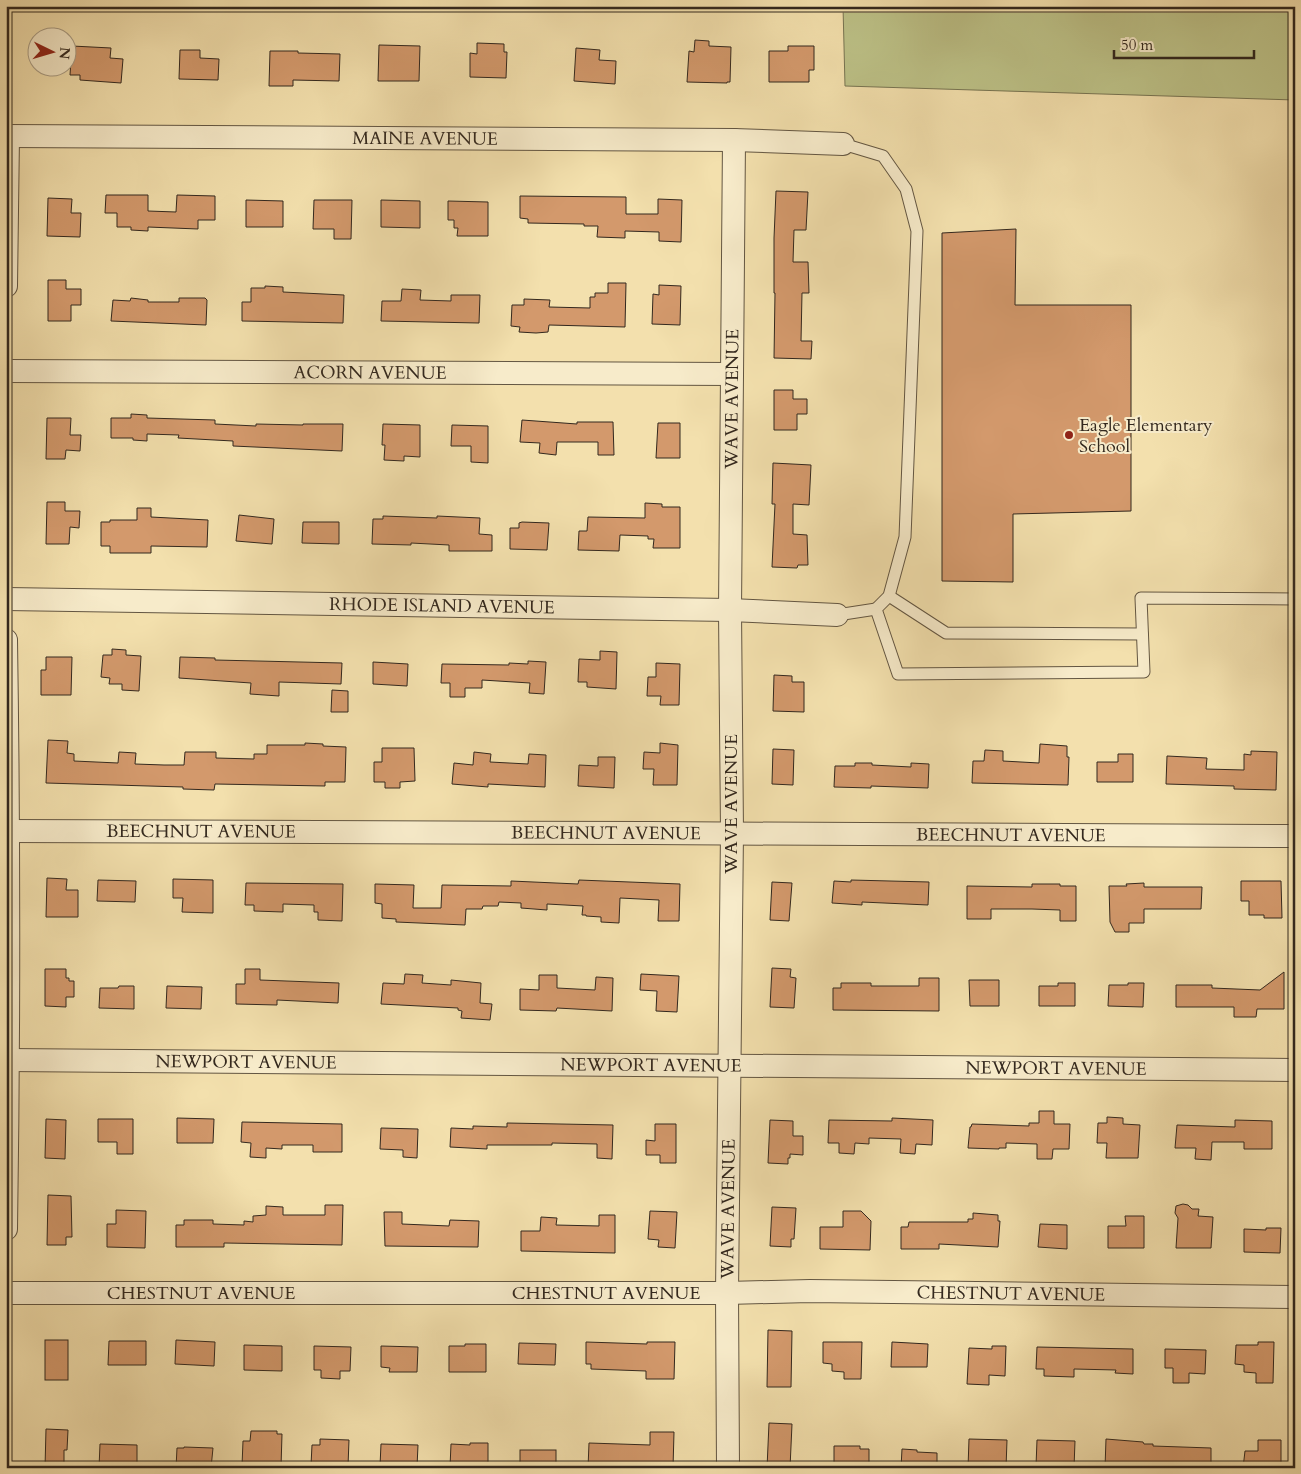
<svg xmlns="http://www.w3.org/2000/svg" width="1301" height="1474" font-family="Cardo,serif">
<style>
.green{fill:#bdc288;stroke:#787553}
.building{fill:#d3996c;stroke:#33281e}
.lines{fill:none;stroke-linecap:round;stroke-linejoin:round}
.lane-casing{stroke:#635642;stroke-width:13}
.street-casing{stroke:#635642;stroke-width:24}
.lane{stroke:#f7ebca;stroke-width:11}
.street{stroke:#f7ebca;stroke-width:22}
.poi-dot{fill:#8f2418;stroke:#f7ebca;stroke-width:2}
.labels{text-anchor:middle;stroke-width:4;stroke-linejoin:round;paint-order:stroke}
.street-label{font-size:18px;fill:#33281e;stroke:#f7ebca}
.poi-label{font-size:18px;fill:#33281e;stroke:#f7ebca;text-anchor:start}
</style>
<rect width="100%" height="100%" fill="#f3e0ad"/>
<filter id="stains"><feTurbulence type="fractalNoise" baseFrequency=".004" numOctaves="4"/><feColorMatrix values="0 0 0 0 .2 0 0 0 0 .09 0 0 0 0 .02 0 0 0 .5 -.17"/></filter>
<radialGradient id="worn" r=".72"><stop offset=".6" stop-color="#630" stop-opacity="0"/><stop offset="1" stop-color="#630" stop-opacity=".3"/></radialGradient>
<path class="green" d="M 843,6 L 1295,6 L 1295,100 L 845,86 Z"/>
<g class="building">
<path d="M 695,40 L 709,41 L 709,46 L 731,47 L 730,82 L 727,82 L 727,83 L 687,82 L 689,51 L 694,52 Z"/>
<path d="M 477,43 L 504,44 L 504,52 L 507,52 L 506,78 L 470,77 L 470,53 L 477,54 Z"/>
<path d="M 379,45 L 420,46 L 419,81 L 378,81 Z"/>
<path d="M 72,46 L 111,48 L 110,58 L 123,59 L 121,83 L 80,80 L 80,75 L 70,75 Z"/>
<path d="M 788,46 L 814,46 L 814,70 L 809,70 L 809,82 L 769,82 L 769,51 L 788,51 Z"/>
<path d="M 576,48 L 600,50 L 599,60 L 616,61 L 615,84 L 574,81 Z"/>
<path d="M 180,50 L 200,50 L 200,58 L 219,59 L 218,80 L 179,79 Z"/>
<path d="M 270,51 L 298,51 L 298,53 L 340,54 L 339,81 L 293,80 L 293,86 L 269,86 Z"/>
<path d="M 776,191 L 808,192 L 806,230 L 794,230 L 793,262 L 808,262 L 809,293 L 802,293 L 801,341 L 812,341 L 811,359 L 774,358 L 775,293 L 774,293 L 774,238 Z"/>
<path d="M 106,195 L 148,195 L 148,211 L 176,212 L 177,195 L 215,196 L 215,220 L 198,220 L 198,229 L 148,227 L 148,231 L 131,230 L 131,227 L 117,227 L 117,213 L 105,213 Z"/>
<path d="M 520,196 L 626,197 L 626,214 L 658,214 L 658,199 L 682,200 L 681,242 L 659,241 L 659,232 L 625,231 L 625,238 L 597,237 L 598,226 L 584,226 L 584,224 L 528,223 L 528,219 L 520,218 Z"/>
<path d="M 48,198 L 72,199 L 71,213 L 81,213 L 80,237 L 47,236 Z"/>
<path d="M 246,200 L 283,201 L 283,227 L 246,227 Z"/>
<path d="M 314,200 L 352,200 L 351,239 L 334,239 L 334,229 L 313,229 Z"/>
<path d="M 381,200 L 420,201 L 420,228 L 381,227 Z"/>
<path d="M 448,201 L 488,202 L 488,236 L 457,236 L 458,228 L 454,228 L 454,220 L 448,220 Z"/>
<path d="M 1016,229 L 1015,305 L 1131,305 L 1131,511 L 1013,514 L 1013,582 L 942,581 L 942,233 Z"/>
<path d="M 48,280 L 66,280 L 66,289 L 81,289 L 81,305 L 71,305 L 71,321 L 48,321 Z"/>
<path d="M 608,283 L 626,283 L 625,327 L 549,325 L 548,332 L 536,333 L 519,332 L 520,327 L 511,326 L 512,305 L 524,305 L 524,299 L 550,300 L 549,307 L 590,308 L 590,297 L 595,297 L 595,293 L 608,293 Z"/>
<path d="M 659,285 L 681,286 L 680,325 L 652,324 L 653,294 L 659,295 Z"/>
<path d="M 265,286 L 283,287 L 283,292 L 344,295 L 343,323 L 242,321 L 242,302 L 251,302 L 251,288 L 265,288 Z"/>
<path d="M 402,289 L 421,290 L 420,300 L 451,301 L 451,295 L 480,295 L 479,323 L 381,321 L 382,301 L 401,301 Z"/>
<path d="M 131,298 L 148,300 L 148,302 L 179,302 L 179,298 L 205,298 L 207,300 L 206,325 L 111,321 L 113,300 L 130,301 Z"/>
<path d="M 774,390 L 793,390 L 793,399 L 807,399 L 807,414 L 797,414 L 797,430 L 774,430 Z"/>
<path d="M 131,414 L 147,415 L 147,418 L 215,420 L 215,424 L 256,426 L 256,424 L 303,425 L 303,424 L 343,424 L 342,451 L 233,446 L 233,441 L 178,438 L 179,435 L 147,434 L 147,441 L 133,440 L 133,438 L 111,438 L 111,418 L 131,418 Z"/>
<path d="M 47,418 L 71,418 L 70,435 L 81,435 L 80,451 L 66,450 L 65,459 L 46,459 Z"/>
<path d="M 522,420 L 577,424 L 577,422 L 613,422 L 614,455 L 598,455 L 598,442 L 557,442 L 556,455 L 539,453 L 540,443 L 520,442 Z"/>
<path d="M 658,423 L 680,423 L 680,458 L 656,458 Z"/>
<path d="M 383,424 L 420,425 L 420,457 L 404,456 L 404,461 L 384,460 L 385,445 L 382,445 Z"/>
<path d="M 452,425 L 488,426 L 488,463 L 471,462 L 471,446 L 451,446 Z"/>
<path d="M 773,463 L 811,465 L 809,505 L 793,504 L 793,534 L 807,535 L 808,565 L 798,565 L 797,568 L 772,567 L 775,504 L 772,504 Z"/>
<path d="M 47,502 L 65,502 L 65,511 L 80,511 L 79,528 L 70,527 L 69,544 L 46,544 Z"/>
<path d="M 645,503 L 662,504 L 662,507 L 680,507 L 680,548 L 653,548 L 654,539 L 648,539 L 648,536 L 620,535 L 619,551 L 578,550 L 579,531 L 587,531 L 588,517 L 645,518 Z"/>
<path d="M 137,508 L 151,508 L 151,517 L 208,520 L 207,547 L 151,546 L 151,553 L 110,553 L 110,546 L 101,546 L 101,522 L 110,522 L 110,520 L 137,520 Z"/>
<path d="M 239,515 L 274,519 L 272,544 L 236,541 Z"/>
<path d="M 383,516 L 437,518 L 437,516 L 480,518 L 479,534 L 492,535 L 492,551 L 449,551 L 449,545 L 411,543 L 411,545 L 372,544 L 373,519 L 383,519 Z"/>
<path d="M 303,522 L 339,522 L 339,544 L 302,543 Z"/>
<path d="M 522,522 L 549,523 L 547,550 L 510,549 L 510,528 L 519,528 L 519,523 Z"/>
<path d="M 112,649 L 126,650 L 126,655 L 141,656 L 139,691 L 122,690 L 122,684 L 109,684 L 110,678 L 101,677 L 103,655 L 112,655 Z"/>
<path d="M 600,651 L 617,652 L 616,689 L 587,687 L 587,682 L 578,682 L 579,659 L 600,660 Z"/>
<path d="M 46,657 L 72,657 L 71,695 L 41,695 L 41,670 L 46,670 Z"/>
<path d="M 180,657 L 215,658 L 215,660 L 342,663 L 341,684 L 279,682 L 279,696 L 250,694 L 251,683 L 179,678 Z"/>
<path d="M 528,661 L 546,662 L 544,694 L 529,693 L 530,683 L 482,680 L 482,688 L 465,688 L 465,697 L 450,697 L 450,683 L 441,683 L 442,664 L 509,665 L 509,663 L 528,664 Z"/>
<path d="M 373,662 L 408,664 L 407,686 L 373,684 Z"/>
<path d="M 656,663 L 680,664 L 679,705 L 660,705 L 661,696 L 647,696 L 648,677 L 656,677 Z"/>
<path d="M 774,675 L 792,676 L 792,682 L 804,682 L 804,712 L 773,711 Z"/>
<path d="M 332,690 L 348,691 L 348,712 L 331,712 Z"/>
<path d="M 48,740 L 68,741 L 67,753 L 74,754 L 74,761 L 118,763 L 119,752 L 136,753 L 135,764 L 164,765 L 184,765 L 185,752 L 216,752 L 216,758 L 254,759 L 254,754 L 267,754 L 267,745 L 305,745 L 305,743 L 323,744 L 323,746 L 346,747 L 345,782 L 325,782 L 325,786 L 215,784 L 214,790 L 183,789 L 183,787 L 46,783 Z"/>
<path d="M 660,743 L 678,745 L 677,785 L 653,785 L 654,769 L 643,769 L 644,752 L 660,753 Z"/>
<path d="M 1040,744 L 1067,746 L 1067,757 L 1069,757 L 1068,785 L 972,783 L 973,761 L 984,761 L 985,750 L 1003,751 L 1003,761 L 1039,763 Z"/>
<path d="M 382,748 L 414,748 L 415,781 L 400,782 L 400,788 L 385,788 L 385,782 L 374,782 L 374,762 L 382,762 Z"/>
<path d="M 773,749 L 794,750 L 793,785 L 772,784 Z"/>
<path d="M 1251,751 L 1277,752 L 1276,790 L 1234,789 L 1234,786 L 1166,784 L 1167,756 L 1207,758 L 1206,769 L 1244,770 L 1244,754 L 1251,755 Z"/>
<path d="M 474,752 L 491,754 L 490,762 L 528,764 L 529,754 L 546,755 L 545,787 L 488,784 L 488,787 L 452,784 L 454,763 L 473,765 Z"/>
<path d="M 1118,754 L 1133,754 L 1133,782 L 1097,782 L 1097,762 L 1118,762 Z"/>
<path d="M 598,757 L 615,757 L 614,788 L 578,786 L 579,765 L 598,766 Z"/>
<path d="M 855,763 L 872,763 L 872,765 L 911,767 L 911,763 L 929,764 L 928,788 L 871,786 L 871,788 L 834,787 L 835,766 L 855,766 Z"/>
<path d="M 47,878 L 67,879 L 66,890 L 78,890 L 78,917 L 46,917 Z"/>
<path d="M 173,879 L 213,880 L 213,913 L 182,912 L 183,898 L 173,898 Z"/>
<path d="M 98,880 L 136,881 L 135,902 L 97,901 Z"/>
<path d="M 579,880 L 680,884 L 679,921 L 658,921 L 659,900 L 620,898 L 619,923 L 601,922 L 601,917 L 586,916 L 586,915 L 582,915 L 583,906 L 547,904 L 547,910 L 521,908 L 521,903 L 499,902 L 498,906 L 483,906 L 482,909 L 466,909 L 465,925 L 396,922 L 396,919 L 382,918 L 382,904 L 375,903 L 375,884 L 414,885 L 413,908 L 441,908 L 442,885 L 511,886 L 511,881 L 578,884 Z"/>
<path d="M 851,880 L 929,882 L 928,905 L 862,902 L 862,905 L 832,903 L 834,881 L 851,882 Z"/>
<path d="M 1241,881 L 1281,881 L 1282,918 L 1264,918 L 1264,915 L 1249,915 L 1249,901 L 1241,901 Z"/>
<path d="M 772,882 L 792,883 L 789,921 L 770,920 Z"/>
<path d="M 246,883 L 343,884 L 342,921 L 318,920 L 318,912 L 314,912 L 314,905 L 283,904 L 283,912 L 254,911 L 254,905 L 245,905 Z"/>
<path d="M 1144,883 L 1144,887 L 1202,887 L 1201,909 L 1144,909 L 1144,923 L 1129,923 L 1129,932 L 1115,932 L 1110,922 L 1109,886 L 1127,886 L 1126,884 Z"/>
<path d="M 1032,884 L 1060,884 L 1060,886 L 1076,886 L 1076,921 L 1060,921 L 1060,910 L 1032,909 L 991,909 L 991,919 L 967,919 L 967,886 L 1032,887 Z"/>
<path d="M 772,968 L 791,969 L 790,977 L 796,978 L 794,1008 L 770,1007 Z"/>
<path d="M 45,969 L 66,969 L 66,978 L 69,978 L 69,981 L 74,981 L 74,997 L 66,997 L 66,1007 L 45,1006 Z"/>
<path d="M 245,969 L 260,969 L 260,980 L 339,983 L 338,1003 L 277,1000 L 277,1005 L 236,1004 L 236,984 L 245,984 Z"/>
<path d="M 1284,972 L 1284,1009 L 1257,1009 L 1256,1017 L 1234,1017 L 1234,1007 L 1176,1007 L 1176,985 L 1212,985 L 1212,988 L 1260,990 Z"/>
<path d="M 405,974 L 423,975 L 422,983 L 451,985 L 451,980 L 481,983 L 480,1003 L 492,1004 L 490,1020 L 461,1018 L 462,1011 L 458,1010 L 458,1008 L 381,1004 L 383,983 L 404,984 Z"/>
<path d="M 641,974 L 679,976 L 677,1012 L 656,1011 L 657,991 L 640,990 Z"/>
<path d="M 539,975 L 557,975 L 557,988 L 595,990 L 596,977 L 613,978 L 612,1011 L 557,1008 L 556,1011 L 520,1010 L 520,989 L 539,990 Z"/>
<path d="M 919,978 L 939,978 L 939,1011 L 833,1010 L 833,988 L 841,988 L 841,983 L 871,983 L 871,986 L 919,986 Z"/>
<path d="M 969,980 L 999,980 L 999,1006 L 970,1006 Z"/>
<path d="M 1058,983 L 1075,983 L 1075,1006 L 1039,1006 L 1039,986 L 1058,986 Z"/>
<path d="M 1128,983 L 1144,983 L 1143,1007 L 1108,1006 L 1109,985 L 1128,985 Z"/>
<path d="M 119,986 L 134,986 L 134,1009 L 99,1008 L 100,988 L 118,988 Z"/>
<path d="M 167,986 L 202,987 L 201,1009 L 166,1008 Z"/>
<path d="M 1039,1111 L 1054,1111 L 1054,1124 L 1070,1124 L 1069,1149 L 1053,1149 L 1052,1159 L 1037,1159 L 1037,1144 L 1006,1143 L 1006,1148 L 999,1148 L 999,1149 L 968,1148 L 970,1127 L 971,1127 L 972,1124 L 1029,1126 L 1029,1123 L 1039,1123 Z"/>
<path d="M 1107,1117 L 1123,1118 L 1123,1124 L 1140,1125 L 1138,1158 L 1106,1158 L 1107,1143 L 1097,1143 L 1098,1123 L 1107,1123 Z"/>
<path d="M 177,1118 L 214,1119 L 213,1143 L 177,1143 Z"/>
<path d="M 892,1118 L 933,1120 L 932,1145 L 916,1144 L 915,1154 L 900,1153 L 901,1139 L 869,1138 L 869,1144 L 855,1143 L 854,1154 L 839,1153 L 839,1143 L 828,1143 L 829,1120 L 892,1121 Z"/>
<path d="M 46,1119 L 66,1120 L 65,1159 L 45,1158 Z"/>
<path d="M 98,1119 L 133,1119 L 133,1154 L 117,1154 L 117,1142 L 98,1142 Z"/>
<path d="M 770,1120 L 793,1121 L 793,1136 L 803,1136 L 803,1155 L 790,1154 L 790,1158 L 788,1158 L 788,1164 L 768,1163 Z"/>
<path d="M 1235,1120 L 1272,1121 L 1272,1149 L 1244,1149 L 1244,1142 L 1212,1142 L 1211,1160 L 1195,1159 L 1196,1148 L 1175,1148 L 1177,1125 L 1235,1127 Z"/>
<path d="M 242,1122 L 342,1124 L 342,1152 L 313,1152 L 313,1145 L 282,1145 L 282,1149 L 266,1148 L 266,1158 L 250,1157 L 251,1143 L 241,1142 Z"/>
<path d="M 507,1123 L 613,1125 L 612,1159 L 597,1158 L 597,1144 L 552,1143 L 552,1145 L 487,1145 L 487,1149 L 450,1147 L 451,1128 L 473,1129 L 473,1126 L 507,1127 Z"/>
<path d="M 655,1124 L 676,1124 L 676,1163 L 660,1163 L 660,1155 L 646,1155 L 646,1140 L 655,1141 Z"/>
<path d="M 381,1128 L 418,1129 L 417,1158 L 403,1157 L 403,1150 L 380,1149 Z"/>
<path d="M 48,1195 L 71,1196 L 72,1237 L 66,1237 L 66,1245 L 47,1245 Z"/>
<path d="M 1183,1204 L 1188,1205 L 1192,1209 L 1199,1209 L 1198,1216 L 1213,1217 L 1211,1248 L 1176,1248 L 1178,1218 L 1175,1213 L 1176,1206 Z"/>
<path d="M 325,1205 L 343,1205 L 342,1245 L 224,1243 L 224,1247 L 176,1247 L 176,1225 L 184,1225 L 184,1220 L 213,1220 L 213,1224 L 244,1225 L 244,1221 L 253,1222 L 253,1216 L 266,1215 L 266,1206 L 283,1207 L 283,1215 L 325,1215 Z"/>
<path d="M 772,1207 L 796,1208 L 794,1239 L 791,1239 L 791,1247 L 770,1246 Z"/>
<path d="M 116,1210 L 146,1211 L 145,1248 L 107,1247 L 107,1224 L 116,1224 Z"/>
<path d="M 650,1211 L 677,1212 L 675,1248 L 658,1247 L 659,1240 L 648,1239 Z"/>
<path d="M 843,1211 L 861,1211 L 871,1221 L 870,1250 L 820,1249 L 820,1227 L 843,1227 Z"/>
<path d="M 384,1212 L 402,1212 L 402,1224 L 449,1226 L 450,1220 L 479,1221 L 478,1247 L 385,1246 Z"/>
<path d="M 973,1213 L 998,1215 L 998,1221 L 1000,1221 L 998,1247 L 939,1244 L 939,1249 L 901,1249 L 901,1227 L 908,1227 L 909,1222 L 968,1222 L 968,1219 L 973,1219 Z"/>
<path d="M 599,1215 L 615,1215 L 615,1253 L 521,1251 L 521,1231 L 540,1231 L 541,1217 L 557,1218 L 556,1225 L 599,1226 Z"/>
<path d="M 1125,1216 L 1144,1216 L 1144,1248 L 1108,1248 L 1108,1226 L 1126,1226 Z"/>
<path d="M 1040,1224 L 1067,1225 L 1067,1249 L 1038,1247 Z"/>
<path d="M 1266,1228 L 1281,1228 L 1280,1253 L 1244,1252 L 1244,1229 L 1266,1230 Z"/>
<path d="M 768,1330 L 792,1331 L 791,1387 L 767,1387 Z"/>
<rect x="45" y="1340" width="23" height="40"/>
<path d="M 176,1340 L 215,1342 L 214,1366 L 175,1364 Z"/>
<path d="M 109,1341 L 146,1341 L 146,1365 L 108,1365 Z"/>
<path d="M 586,1342 L 647,1344 L 647,1342 L 675,1342 L 674,1379 L 646,1379 L 646,1371 L 591,1369 L 591,1364 L 586,1364 Z"/>
<path d="M 823,1342 L 862,1342 L 861,1379 L 844,1379 L 844,1372 L 832,1371 L 832,1364 L 823,1363 Z"/>
<path d="M 892,1342 L 928,1344 L 927,1367 L 891,1367 Z"/>
<path d="M 1258,1342 L 1274,1342 L 1273,1383 L 1256,1383 L 1256,1373 L 1244,1372 L 1244,1365 L 1235,1364 L 1236,1345 L 1258,1345 Z"/>
<path d="M 519,1343 L 556,1344 L 555,1365 L 518,1364 Z"/>
<path d="M 465,1344 L 486,1344 L 486,1372 L 449,1372 L 449,1346 L 465,1346 Z"/>
<path d="M 244,1345 L 282,1346 L 282,1371 L 244,1370 Z"/>
<path d="M 314,1346 L 351,1347 L 350,1371 L 340,1371 L 340,1379 L 321,1378 L 321,1370 L 314,1370 Z"/>
<path d="M 381,1346 L 418,1347 L 417,1372 L 389,1372 L 390,1368 L 381,1367 Z"/>
<path d="M 992,1346 L 1006,1346 L 1005,1376 L 989,1375 L 989,1385 L 967,1384 L 969,1348 L 992,1349 Z"/>
<path d="M 1037,1347 L 1133,1349 L 1133,1374 L 1115,1373 L 1116,1370 L 1074,1369 L 1074,1377 L 1044,1376 L 1044,1369 L 1036,1369 Z"/>
<path d="M 1165,1349 L 1206,1350 L 1205,1374 L 1189,1373 L 1189,1383 L 1173,1383 L 1173,1368 L 1165,1368 Z"/>
<path d="M 769,1423 L 792,1424 L 790,1468 L 767,1468 Z"/>
<path d="M 46,1429 L 68,1430 L 67,1450 L 64,1450 L 64,1468 L 45,1468 Z"/>
<path d="M 251,1431 L 277,1431 L 277,1434 L 282,1434 L 281,1467 L 242,1466 L 243,1441 L 250,1441 Z"/>
<path d="M 650,1432 L 674,1432 L 673,1468 L 658,1468 L 659,1464 L 624,1464 L 624,1468 L 588,1468 L 589,1443 L 650,1445 Z"/>
<path d="M 320,1439 L 349,1440 L 348,1466 L 311,1465 L 312,1445 L 320,1445 Z"/>
<path d="M 969,1439 L 1007,1440 L 1006,1468 L 968,1468 Z"/>
<path d="M 1106,1439 L 1143,1442 L 1144,1444 L 1153,1444 L 1153,1446 L 1211,1448 L 1211,1468 L 1143,1466 L 1143,1468 L 1105,1468 Z"/>
<path d="M 1037,1440 L 1075,1441 L 1074,1468 L 1036,1466 Z"/>
<path d="M 1258,1440 L 1281,1440 L 1281,1468 L 1243,1468 L 1245,1451 L 1258,1451 Z"/>
<path d="M 470,1443 L 488,1443 L 488,1468 L 450,1467 L 451,1444 L 470,1445 Z"/>
<path d="M 100,1444 L 137,1445 L 137,1468 L 99,1468 Z"/>
<path d="M 381,1444 L 418,1445 L 417,1467 L 380,1466 Z"/>
<path d="M 834,1446 L 860,1446 L 860,1449 L 869,1449 L 869,1468 L 834,1468 Z"/>
<path d="M 184,1447 L 213,1448 L 211,1468 L 176,1468 L 177,1448 L 184,1448 Z"/>
<path d="M 902,1449 L 917,1450 L 917,1452 L 937,1453 L 937,1468 L 901,1468 Z"/>
<rect x="520" y="1450" width="36" height="18"/>
</g>
<g class="lines">
<g class="lane-casing">
<g id="lane">
<path d="M 843,144 L 883,156 L 906,189 L 917,231 L 905,537 L 889,596 L 876,609 L 898,674 L 1144,672 L 1141,598 L 1295,599"/>
<path d="M 889,596 L 946,633 L 1142,634"/>
<path d="M 837,615 L 876,609"/>
</g>
</g>
<g class="street-casing">
<g id="street">
<path id="s1" d="M 6,136 L 734,140 L 843,144"/>
<path d="M 6,286 L 8,136"/>
<path id="s2" d="M 6,371 L 732,374"/>
<path id="s3" d="M 6,599 L 730,610 L 837,615"/>
<path d="M 6,640 C 9,836 9,1032 6,1229"/>
<path id="s4" d="M 6,831 C 436,831 865,835 1295,836"/>
<path id="s5" d="M 6,1060 L 1295,1070"/>
<path id="s6" d="M 6,1293 L 727,1293 L 810,1291 L 1295,1297"/>
<path id="s7" d="M 728,1468 L 727,1293 L 732,832 L 730,610 L 734,140"/>
</g>
</g>
<use href="#lane" class="lane"/>
<use href="#street" class="street"/>
</g>
<circle class="poi-dot" cx="1069" cy="435" r="5"/>
<g class="labels">
<g class="street-label">
<text dy="6" stroke="none"><textPath href="#s1" startOffset="419">MAINE AVENUE</textPath></text>
<text dy="6" stroke="none"><textPath href="#s2" startOffset="364">ACORN AVENUE</textPath></text>
<text dy="6" stroke="none"><textPath href="#s7" startOffset="1069">WAVE AVENUE</textPath></text>
<text dy="6" stroke="none"><textPath href="#s3" startOffset="436">RHODE ISLAND AVENUE</textPath></text>
<text transform="translate(731 804) rotate(-90)" y="6">WAVE AVENUE</text>
<text dy="6" stroke="none"><textPath href="#s4" startOffset="195">BEECHNUT AVENUE</textPath></text>
<text dy="6" stroke="none"><textPath href="#s4" startOffset="600">BEECHNUT AVENUE</textPath></text>
<text dy="6" stroke="none"><textPath href="#s4" startOffset="1005">BEECHNUT AVENUE</textPath></text>
<text dy="6" stroke="none"><textPath href="#s5" startOffset="240">NEWPORT AVENUE</textPath></text>
<text dy="6" stroke="none"><textPath href="#s5" startOffset="645">NEWPORT AVENUE</textPath></text>
<text dy="6" stroke="none"><textPath href="#s5" startOffset="1050">NEWPORT AVENUE</textPath></text>
<text dy="6" stroke="none"><textPath href="#s7" startOffset="259">WAVE AVENUE</textPath></text>
<text dy="6" stroke="none"><textPath href="#s6" startOffset="195">CHESTNUT AVENUE</textPath></text>
<text dy="6" stroke="none"><textPath href="#s6" startOffset="600">CHESTNUT AVENUE</textPath></text>
<text dy="6" stroke="none"><textPath href="#s6" startOffset="1005">CHESTNUT AVENUE</textPath></text>
</g>
<g class="poi-label">
<text x="1079" y="431">Eagle Elementary<tspan x="1079" dy="21">School</tspan></text>
</g>
</g>
<rect width="1301" height="1474" fill="none" stroke="#f3e0ad" stroke-width="25"/>
<rect x="8" y="8" width="1286" height="1459" fill="none" stroke="#33281e" stroke-width="2.5"/>
<rect x="12" y="12" width="1276" height="1449" fill="none" stroke="#33281e"/>
<g transform="translate(52 52) rotate(95)"><circle r="24" fill="#f7ebca" stroke="#a99d85"/>
<path d="M0-4L9 19L0 12L-9 19Z" fill="#8f2418"/>
<text y="-8" font-size="14" font-weight="bold" text-anchor="middle" fill="#33281e">N</text>
</g>
<path d="M1114 50v8h140v-8" fill="none" stroke="#33281e" stroke-width="2.5"/>
<text x="1121" y="50" font-size="15" fill="#33281e" stroke="#f7ebca" stroke-width="4" paint-order="stroke">50 m</text>
<rect width="100%" height="100%" filter="url(#stains)"/>
<rect width="100%" height="100%" fill="url(#worn)"/>
</svg>
